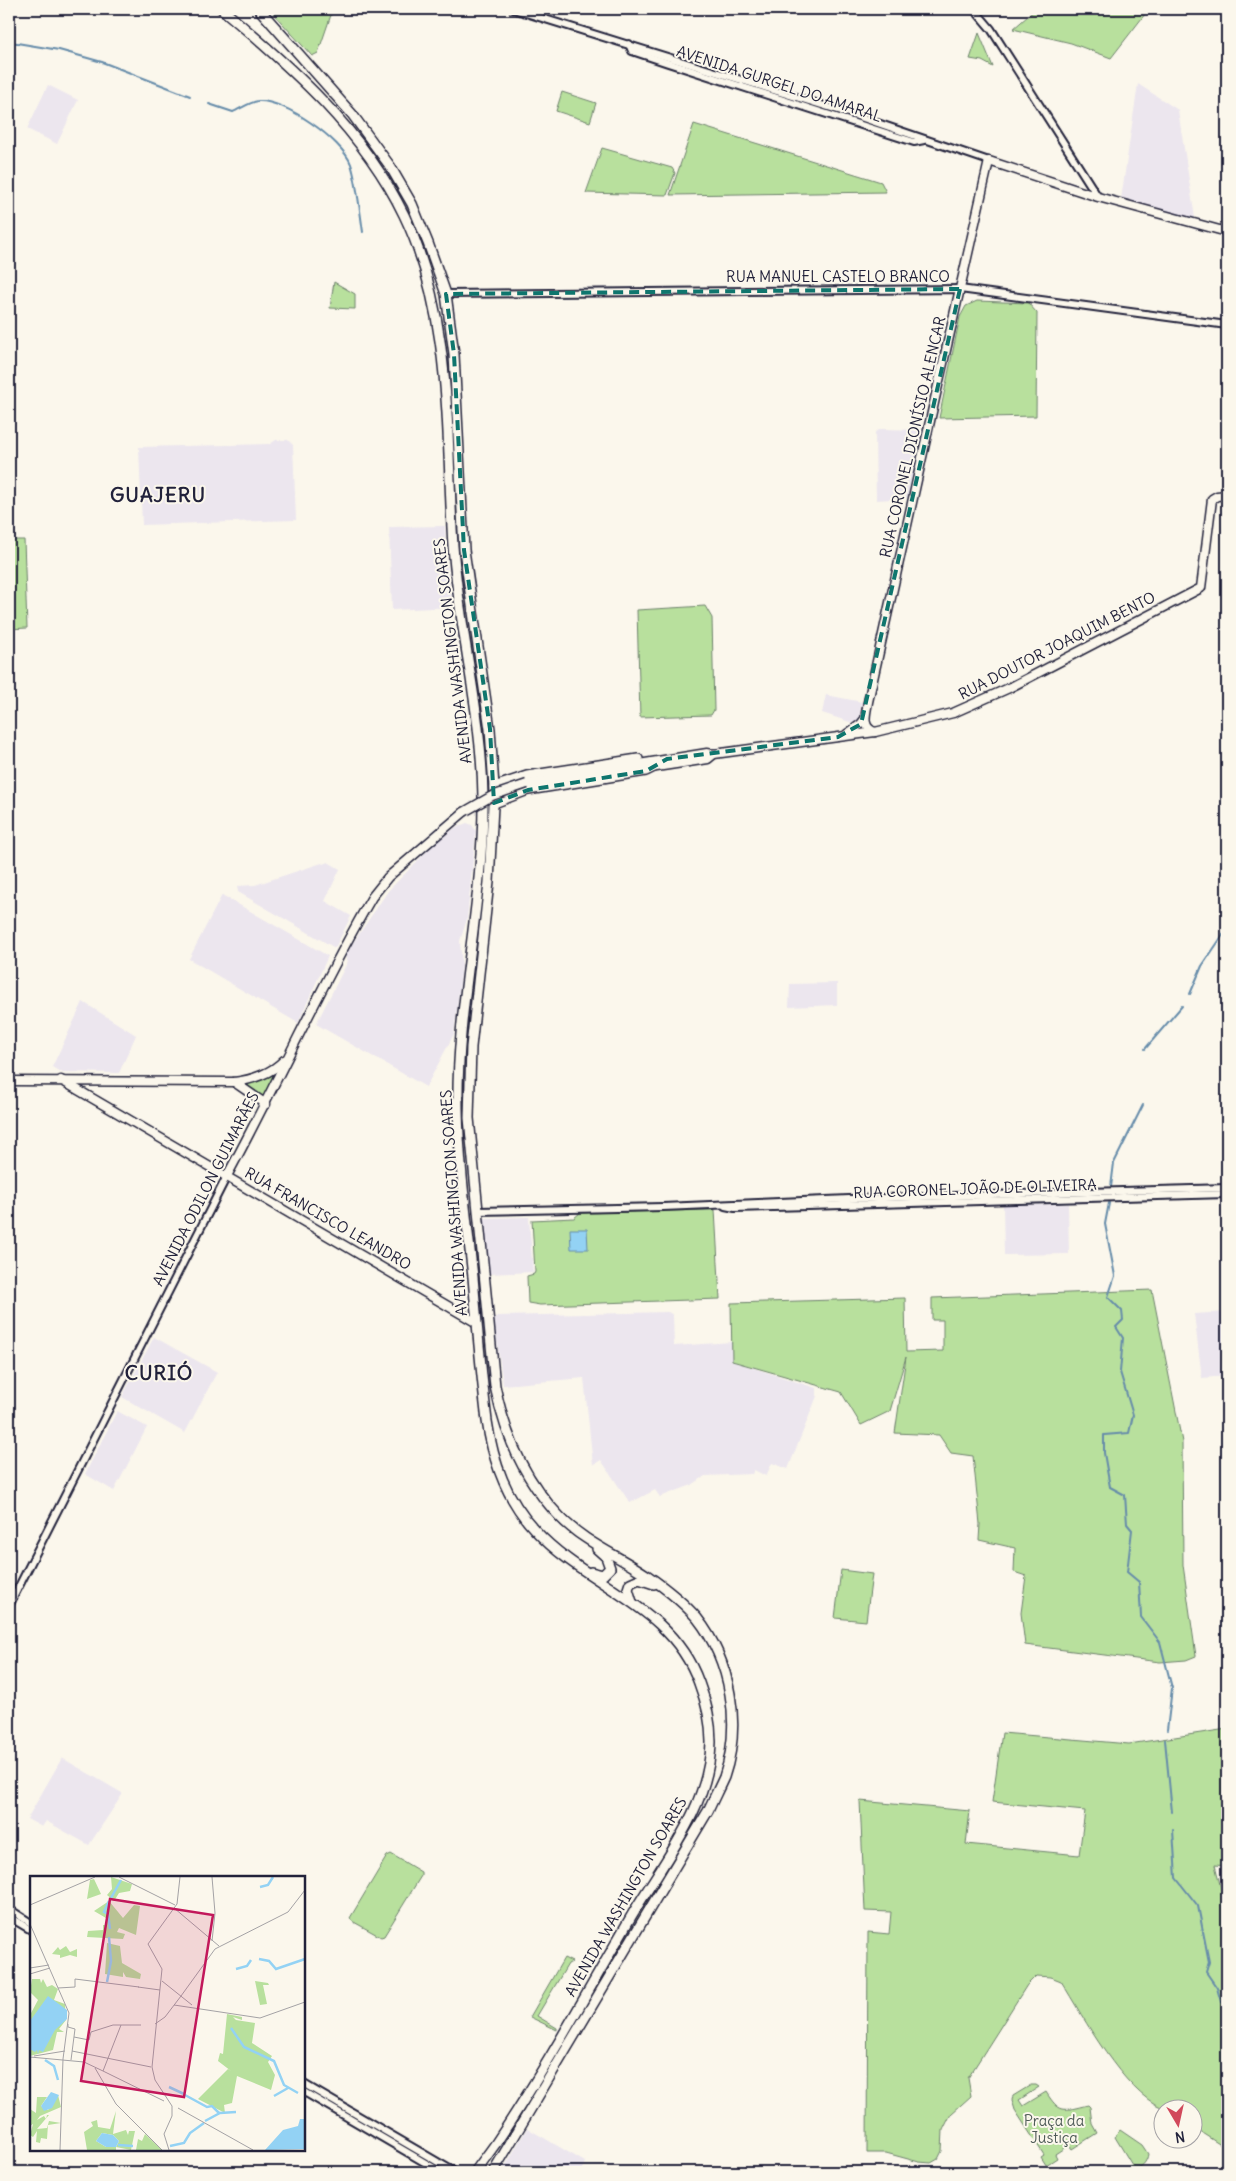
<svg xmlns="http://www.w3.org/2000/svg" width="1236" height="2181" font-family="Delius,sans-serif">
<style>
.built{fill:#ece6ee}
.green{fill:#b8e09d;stroke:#6d816c}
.water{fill:#93d2f4;stroke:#668caa}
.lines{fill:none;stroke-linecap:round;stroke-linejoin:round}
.stream{stroke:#668caa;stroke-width:2}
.tertiary-casing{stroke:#22223b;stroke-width:10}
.secondary-casing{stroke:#22223b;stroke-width:11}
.trunk-casing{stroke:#22223b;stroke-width:12}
.tertiary{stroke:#fbf7ec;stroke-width:6}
.secondary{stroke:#fbf7ec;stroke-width:8}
.trunk{stroke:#fbf7ec;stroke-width:9}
.secondary-bridge-casing{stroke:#22223b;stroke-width:11;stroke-linecap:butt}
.secondary-bridge{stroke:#fbf7ec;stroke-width:8}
.marked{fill:none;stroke:#0f766e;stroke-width:4;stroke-dasharray:10 6;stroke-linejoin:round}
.labels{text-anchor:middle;stroke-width:4;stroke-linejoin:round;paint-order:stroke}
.street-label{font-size:15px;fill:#22223b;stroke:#fbf7ec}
.park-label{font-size:15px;fill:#4f5b58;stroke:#fbf7ec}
.district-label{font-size:20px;font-weight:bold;letter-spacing:1px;fill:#22223b;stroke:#fbf7ec}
.inset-river{fill:none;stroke:#93d2f4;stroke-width:2.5}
.inset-road{fill:none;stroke:#a4a2a5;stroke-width:1}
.view{fill:#c2185b;fill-opacity:0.15;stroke:#c2185b;stroke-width:2.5}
.inset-edge{fill:none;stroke:#22223b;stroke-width:2.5}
</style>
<rect width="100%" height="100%" fill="#fbf7ec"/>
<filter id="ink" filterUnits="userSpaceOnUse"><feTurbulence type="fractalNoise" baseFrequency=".02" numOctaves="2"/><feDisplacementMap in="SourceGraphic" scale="10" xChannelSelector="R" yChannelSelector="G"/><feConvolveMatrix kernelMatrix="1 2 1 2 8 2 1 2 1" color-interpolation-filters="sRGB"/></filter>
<g filter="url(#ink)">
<g class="built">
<path d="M 1138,84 L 1178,110 L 1195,218 L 1121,199 Z"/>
<path d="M 48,85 L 78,100 L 57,144 L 27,129 Z"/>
<path d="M 881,429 L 923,430 L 907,498 L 876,500 L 875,432 Z"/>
<path d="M 276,440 L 288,440 L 293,445 L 296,520 L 142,525 L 139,447 L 270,444 Z"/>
<path d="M 445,526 L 447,565 L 453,607 L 392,610 L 389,527 Z"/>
<path d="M 826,695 L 862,702 L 859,720 L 853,723 L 822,713 Z"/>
<path d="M 467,823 L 472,825 L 476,831 L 467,919 L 460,941 L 462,966 L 454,1034 L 426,1087 L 316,1024 L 348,961 L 345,957 L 347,952 L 388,891 L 433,845 L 456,827 Z"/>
<path d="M 328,862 L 340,869 L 325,901 L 351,916 L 335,948 L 238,892 L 237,886 L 255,885 L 322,863 L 323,864 Z"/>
<path d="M 222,895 L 328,956 L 298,1023 L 189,959 Z"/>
<path d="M 837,983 L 837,1005 L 789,1007 L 790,984 Z"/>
<path d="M 83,1002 L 136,1035 L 119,1073 L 60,1072 L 52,1067 Z"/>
<path d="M 1068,1204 L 1069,1254 L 1004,1255 L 1003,1205 Z"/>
<path d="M 529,1217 L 533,1272 L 488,1274 L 484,1218 Z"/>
<path d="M 668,1312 L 673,1315 L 674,1346 L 732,1342 L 732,1361 L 816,1388 L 817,1396 L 788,1469 L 772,1463 L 766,1476 L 754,1470 L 752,1474 L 705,1476 L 692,1485 L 660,1497 L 655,1490 L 630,1503 L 601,1460 L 593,1465 L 584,1378 L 503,1385 L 494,1319 L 497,1316 Z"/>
<path d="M 1227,1312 L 1227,1376 L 1202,1378 L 1194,1314 Z"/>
<path d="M 154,1337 L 217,1372 L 185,1433 L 122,1397 Z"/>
<path d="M 117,1411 L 147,1427 L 114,1491 L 85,1474 Z"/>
<path d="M 62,1758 L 122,1793 L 122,1795 L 89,1845 L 46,1821 L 42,1827 L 27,1819 Z"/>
<path d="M 527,2128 L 585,2162 L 581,2172 L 502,2172 Z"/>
</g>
<g class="green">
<path d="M 272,9 L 333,9 L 318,53 L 312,56 L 272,12 Z"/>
<path d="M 1036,9 L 1149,9 L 1111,58 L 1071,43 L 1013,29 Z"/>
<path d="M 979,33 L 993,67 L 982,61 L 970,59 Z"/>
<path d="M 562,92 L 596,103 L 590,122 L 556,111 Z"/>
<path d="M 694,124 L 881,182 L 886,192 L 670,195 Z"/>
<path d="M 602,148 L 672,168 L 675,173 L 667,195 L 586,193 Z"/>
<path d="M 334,282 L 355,294 L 355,309 L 330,308 Z"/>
<path d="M 977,301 L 1028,303 L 1037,313 L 1036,416 L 939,418 L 960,317 L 966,306 Z"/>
<path d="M 9,540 L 24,540 L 27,628 L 9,629 Z"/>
<path d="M 705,606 L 712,618 L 714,710 L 711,715 L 640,717 L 637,610 Z"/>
<path d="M 271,1074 L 273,1076 L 263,1097 L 244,1088 L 244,1084 Z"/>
<path d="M 715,1210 L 720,1299 L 540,1305 L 528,1303 L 527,1276 L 534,1274 L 535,1272 L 532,1220 L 574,1218 L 580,1213 Z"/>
<path d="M 1152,1290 L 1182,1442 L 1183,1565 L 1196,1656 L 1186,1660 L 1160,1662 L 1025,1645 L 1021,1613 L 1026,1576 L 1014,1572 L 1015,1548 L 979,1540 L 980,1524 L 973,1456 L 951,1453 L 939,1435 L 895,1433 L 906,1357 L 890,1411 L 861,1425 L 841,1392 L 732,1361 L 731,1303 L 905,1298 L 906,1352 L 943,1351 L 943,1320 L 932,1320 L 932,1298 Z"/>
<path d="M 841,1570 L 872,1574 L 866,1621 L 835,1618 Z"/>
<path d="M 1227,1729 L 1227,1866 L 1215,1865 L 1227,1912 L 1227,2149 L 1194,2128 L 1194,2108 C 1185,2108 1171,2111 1163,2108 C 1123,2092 1084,2018 1061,1981 L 1051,1977 L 1036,1976 L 1027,1985 L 968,2078 L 971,2096 L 951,2114 L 943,2130 L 942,2151 L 938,2159 L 931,2163 L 919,2162 L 886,2153 L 867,2153 L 868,1932 L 889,1934 L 891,1912 L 865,1911 L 860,1801 L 970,1811 L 966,1844 L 1079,1855 L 1085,1811 L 992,1802 L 1002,1733 L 1129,1744 Z"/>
<path d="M 391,1854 L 421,1872 L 421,1876 L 384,1936 L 381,1937 L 352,1921 L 350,1918 L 387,1856 Z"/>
<path d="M 564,1958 L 572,1962 L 568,1964 L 537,2016 L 557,2028 L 557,2030 L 530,2017 Z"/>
<path d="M 1031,2085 L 1036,2085 L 1039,2087 L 1019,2100 L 1023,2106 L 1046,2092 C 1060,2114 1063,2111 1088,2105 L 1090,2107 L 1092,2124 L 1097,2133 L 1072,2149 L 1069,2145 L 1055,2154 L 1057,2158 L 1046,2165 L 1041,2157 L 1044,2155 L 1015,2110 L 1012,2100 L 1013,2096 Z"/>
<path d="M 1120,2130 L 1142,2145 L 1148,2154 C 1146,2168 1133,2172 1121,2172 L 1132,2165 L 1115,2137 Z"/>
</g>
<path class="water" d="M 570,1229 L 587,1229 L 588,1249 L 571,1249 Z"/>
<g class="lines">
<g class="stream">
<path d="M 11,42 L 59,50 L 102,62 L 190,96"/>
<path d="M 209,104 L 233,112 C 240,109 250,102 258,101 C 284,99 342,140 351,164 C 357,182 360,212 363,232"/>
<path d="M 1190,994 L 1202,966 L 1227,929"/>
<path d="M 1145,1049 L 1182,1006"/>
<path d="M 1111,1187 L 1114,1163 L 1143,1105"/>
<path d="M 1109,1203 L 1105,1224 L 1115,1276 L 1108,1297 L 1122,1311 L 1123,1320 L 1116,1327 L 1123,1338 L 1120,1372 L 1133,1415 L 1129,1433 L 1104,1435 L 1104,1453 L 1110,1487 L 1125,1495 L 1127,1524 L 1132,1530 L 1127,1572 L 1139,1582 L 1141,1617 L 1160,1642 L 1172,1688 L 1167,1730"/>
<path d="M 1165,1740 L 1172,1812"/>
<path d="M 1173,1830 L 1176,1878 L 1198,1906 L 1209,1962 L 1206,1972 L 1217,1988 L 1221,2002 L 1227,2004"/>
</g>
<g class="tertiary-casing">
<g id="tertiary">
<path d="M 513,9 L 854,115 L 989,161"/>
<path d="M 974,9 L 991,29 L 1098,197"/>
<path d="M 629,44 L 632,51 L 668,63 L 914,142 L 924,140"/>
<path d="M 446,294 L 960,289 L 1227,325"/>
<path d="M 725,1206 L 735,1208 L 1227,1194"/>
<path d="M 477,1211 L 663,1207 L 849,1199 L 1227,1188"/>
<path d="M 9,1606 L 227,1176"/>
<path d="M 9,1909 L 31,1923"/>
<path d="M 9,1917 L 31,1930"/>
<path d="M 304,2084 L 455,2172"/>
<path d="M 304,2092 L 441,2172"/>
</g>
</g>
<g class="secondary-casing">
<g id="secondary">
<path d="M 875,732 C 861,727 866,714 868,702 L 934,403 L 989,161 L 1098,197 L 1227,232"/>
<path d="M 847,734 L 861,724 L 865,719"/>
<path d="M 634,767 L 639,764 L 707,753 L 714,754 L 875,732 L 953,713 L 1009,688 L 1201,588 L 1212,499 L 1217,496 L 1227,495"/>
<path d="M 650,768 L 708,759 L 714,754"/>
<path d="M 527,784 L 634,767 L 638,768"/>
<path d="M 61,1080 L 477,1323"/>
<path d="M 9,1081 L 234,1082 C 252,1080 272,1073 284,1060"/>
<path d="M 234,1082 L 266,1104"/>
<path d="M 227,1176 C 277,1084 319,988 372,897 L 388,877 L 464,812"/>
</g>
</g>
<g class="trunk-casing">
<g id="trunk">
<path d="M 222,9 C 292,68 363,130 404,215 C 453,317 446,435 453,546 C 459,630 482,712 483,797 C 484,902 456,1005 458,1109 C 459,1165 467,1222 473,1277 C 477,1325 481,1373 487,1421 C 493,1462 506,1499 535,1530 C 587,1587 671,1604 699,1683 C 706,1701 711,1722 711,1742 C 710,1806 663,1862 632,1915 C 588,1991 545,2070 496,2143 C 489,2153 482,2162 475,2172"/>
<path d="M 259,9 L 352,114 L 390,166 L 412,204 L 428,243 L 446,294 L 454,354 L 464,550 L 490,729 L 494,787 L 489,882 L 471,1047 L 469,1118 L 495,1386 C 505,1436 524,1480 560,1517 C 584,1542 619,1556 648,1576 C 665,1588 683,1602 697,1618 C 731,1661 742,1725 724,1777 C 719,1788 713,1800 708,1811 L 493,2172"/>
<path d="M 494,787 L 527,776 L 638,759"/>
<path d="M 494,803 L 528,790 L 646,771 L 654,767"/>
<path d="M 591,1572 L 603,1575 L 610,1568 L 606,1557 L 597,1549"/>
<path d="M 632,1602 L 628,1589 L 630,1583 L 639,1579 L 654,1584"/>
</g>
</g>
<use href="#tertiary" class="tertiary"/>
<use href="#secondary" class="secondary"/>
<use href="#trunk" class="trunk"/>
<g class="secondary-bridge-casing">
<path id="secondary-bridge" d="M 464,812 L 492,796 L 527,784"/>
</g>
<use href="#secondary-bridge" class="secondary-bridge"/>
</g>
</g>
<path class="marked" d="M 960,289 L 861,724 L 838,737 L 667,759 L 646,771 L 528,790 L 494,803 L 490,729 L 464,550 L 454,354 L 446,294 Z"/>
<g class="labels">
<g class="street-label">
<text transform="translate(779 84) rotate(18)" y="5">AVENIDA GURGEL DO AMARAL</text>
<text x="838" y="282">RUA MANUEL CASTELO BRANCO</text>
<text transform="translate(913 437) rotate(-77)" y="5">RUA CORONEL DIONÍSIO ALENCAR</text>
<text transform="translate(1057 646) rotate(-27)" y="5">RUA DOUTOR JOAQUIM BENTO</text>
<text transform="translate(453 651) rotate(-97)" y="5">AVENIDA WASHINGTON SOARES</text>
<text transform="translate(206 1189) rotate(-63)" y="5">AVENIDA ODILON GUIMARÃES</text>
<text transform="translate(975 1189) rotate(-2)" y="5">RUA CORONEL JOÃO DE OLIVEIRA</text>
<text transform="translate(454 1203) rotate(-94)" y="5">AVENIDA WASHINGTON SOARES</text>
<text transform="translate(328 1219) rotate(30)" y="5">RUA FRANCISCO LEANDRO</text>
<text transform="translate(626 1897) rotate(-60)" y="5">AVENIDA WASHINGTON SOARES</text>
</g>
<g class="park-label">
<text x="1054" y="2126">Praça da<tspan x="1054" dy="17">Justiça</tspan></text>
</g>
<g class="district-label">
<text x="158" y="502">GUAJERU</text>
<text x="159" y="1380">CURIÓ</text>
</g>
</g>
<g transform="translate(30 1876)">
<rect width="275" height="275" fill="#fbf7ec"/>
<path d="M 81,1 L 102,8 L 100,15 L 89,17 L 84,25 L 77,19 L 82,13 ZM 64,3 L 71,18 L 57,23 L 60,4 ZM 79,25 L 93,42 L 104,29 L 110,30 L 106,59 L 89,52 L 87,56 L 95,58 L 93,63 L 57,61 L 58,55 L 73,54 L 73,49 L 77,49 L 76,42 L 64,35 ZM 77,67 L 90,70 L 92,87 L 111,98 L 110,103 L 96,101 L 93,96 L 93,101 L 75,98 ZM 36,70 L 40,76 L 47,73 L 47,81 L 40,79 L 30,82 L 30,79 L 22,78 L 28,71 L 30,74 ZM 2,103 L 10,103 L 11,107 L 13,103 L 17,111 L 22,109 L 28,113 L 24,124 L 35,128 L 36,144 L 29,153 L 34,156 L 27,156 L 23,174 L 0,180 L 0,139 L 8,124 L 0,116 ZM 225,105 L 238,107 L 239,109 L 233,109 L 237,128 L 230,129 ZM 197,138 L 212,141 L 212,144 L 203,141 L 206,144 L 225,147 L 222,167 L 242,180 L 238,186 L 245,199 L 241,214 L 207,200 L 202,227 L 194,229 L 195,237 L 168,223 L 198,193 L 201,195 L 188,185 L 190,177 L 193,178 ZM 28,219 L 31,231 L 10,240 L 7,244 L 14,240 L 16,243 L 17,239 L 19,239 L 7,253 L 17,252 L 19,245 L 31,247 L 18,249 L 17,263 L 11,262 L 10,267 L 6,266 L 7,255 L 3,261 L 0,259 L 3,248 L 0,250 L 0,233 L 6,237 L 7,221 L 17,221 L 11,230 L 18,234 ZM 86,235 L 83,258 L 96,254 L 98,259 L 99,255 L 105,255 L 101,274 L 86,271 L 86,274 L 57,274 L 54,256 L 63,250 L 61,246 L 67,244 L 68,251 L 80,253 ZM 72,257 L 83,259 L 89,265 L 86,271 L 76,271 L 66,265 ZM 115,258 L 132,274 L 106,274 L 108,263 L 112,265 Z" fill="#b8e09d" fill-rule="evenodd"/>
<path d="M 18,120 L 37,134 L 37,143 L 25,154 L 13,176 L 9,174 L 8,178 L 7,174 L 5,176 L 0,173 L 0,145 ZM 21,216 L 29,219 L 22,232 L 14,235 L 11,230 ZM 270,243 L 275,243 L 275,273 L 235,274 L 253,254 L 268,250 ZM 72,257 L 83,259 L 89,265 L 86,271 L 76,271 L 66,265 Z" fill="#93d2f4"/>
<path class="inset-river" d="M 230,11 L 238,9 L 243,1M 81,22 L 91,4M 79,25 L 74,36 L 78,38 L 80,53M 229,83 L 239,85 L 246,93 L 275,83M 206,93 L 217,90 L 221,84M 77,106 L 81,85 L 79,61M 201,152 L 214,171 L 244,185 L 254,209 L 268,217M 15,184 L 24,190 L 28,204M 139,211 L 154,218M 155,219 L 177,231 L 182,230 L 189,237M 244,220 L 258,212M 175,245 L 190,237 L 206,236M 88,269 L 103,270M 140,270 L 154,267 L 160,257 L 174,247"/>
<path class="inset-road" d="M 89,1 L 145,29M 0,29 L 65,1M 144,32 L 189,70M 0,48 L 39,137 L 33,183 L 30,274M 182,65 L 185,37 L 182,1M 0,92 L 19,89M 0,98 L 20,92M 132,105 L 162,129M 108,111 L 130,114M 28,112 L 45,111 L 45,103 L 109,111M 151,120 L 185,73 L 258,36 L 275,14M 144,129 L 230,142 L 275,126M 38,148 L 38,151 L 45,153 L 41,184M 125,148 L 135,141 L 151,120M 44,161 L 59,164 L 61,156 L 83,149 L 111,149M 42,175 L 121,191M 4,180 L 35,175M 0,181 L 54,186 L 73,195 L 91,149M 65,192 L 86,228 L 132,274M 73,195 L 134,225M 148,232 L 223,274M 139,274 L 134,258 L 142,240 L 142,230 L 125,204 L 122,191 L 132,93 L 118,68 L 147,28 L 150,1"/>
<path class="view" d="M 80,23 L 183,39 L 154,221 L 51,205 Z"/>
<rect width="275" height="275" class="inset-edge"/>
</g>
<rect width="1236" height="2181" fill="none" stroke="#fbf7ec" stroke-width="30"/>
<rect x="15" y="15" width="1206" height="2151" fill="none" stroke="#22223b" stroke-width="2" filter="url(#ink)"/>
<g transform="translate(1178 2124) rotate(171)"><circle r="24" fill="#fbf7ec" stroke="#a4a2a5"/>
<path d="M0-4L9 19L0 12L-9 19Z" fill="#d1495b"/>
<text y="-8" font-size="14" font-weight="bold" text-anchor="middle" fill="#22223b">N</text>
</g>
</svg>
